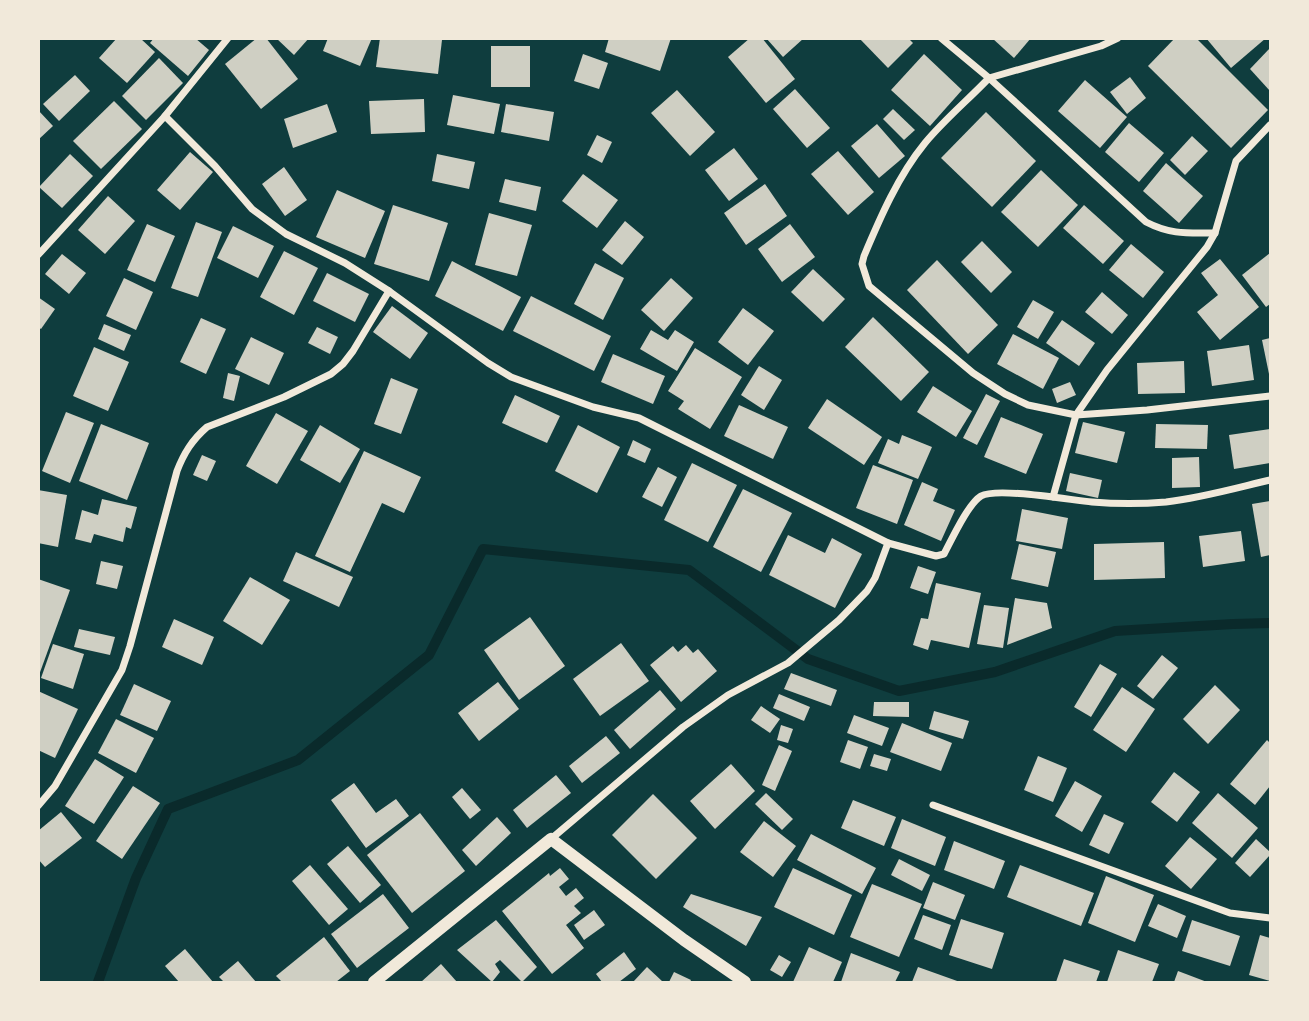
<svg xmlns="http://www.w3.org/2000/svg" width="1309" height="1021" font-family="Karla,sans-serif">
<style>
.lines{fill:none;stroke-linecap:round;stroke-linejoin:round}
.stream{stroke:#0a2a2b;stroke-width:10}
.building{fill:#cfcfc3}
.minor{stroke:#f1e9da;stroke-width:7}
.tertiary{stroke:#f1e9da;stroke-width:12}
</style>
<rect width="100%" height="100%" fill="#0f3d3e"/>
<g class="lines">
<path class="stream" d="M 98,982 L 136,878 L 168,809 L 298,760 L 429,655 L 483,549 L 689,570 L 808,659 L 899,691 L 995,672 L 1115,631 L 1233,624 L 1270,623"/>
</g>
<g class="building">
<path d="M 117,38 L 140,38 L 155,52 L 127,83 L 99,58 Z"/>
<path d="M 154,38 L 195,38 L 209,50 L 188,76 L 150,43 Z"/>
<path d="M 257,38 L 266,38 L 298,79 L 261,109 L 225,64 Z"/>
<path d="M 276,38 L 309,38 L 294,55 Z"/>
<path d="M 328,38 L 372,38 L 360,66 L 323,51 Z"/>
<path d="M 380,38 L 423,38 L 442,40 L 438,74 L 376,67 Z"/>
<path d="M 609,38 L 671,38 L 660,71 L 605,52 Z"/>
<path d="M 750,38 L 762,38 L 795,79 L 766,103 L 728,57 Z"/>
<path d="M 766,38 L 804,38 L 783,57 Z"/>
<path d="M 859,38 L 908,38 L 913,43 L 888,68 Z"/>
<path d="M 992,38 L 1031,38 L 1014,58 Z"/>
<path d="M 1175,38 L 1196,38 L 1268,110 L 1231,148 L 1148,66 Z"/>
<path d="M 1206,38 L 1266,38 L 1231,68 Z"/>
<rect x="491" y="46" width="39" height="41"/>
<path d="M 1270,48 L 1270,91 L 1250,69 Z"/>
<path d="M 583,54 L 608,63 L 599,89 L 574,81 Z"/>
<path d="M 924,54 L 962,90 L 930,126 L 891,90 Z"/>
<path d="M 159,58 L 183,83 L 146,120 L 122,96 Z"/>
<path d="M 75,75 L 90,91 L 59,121 L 43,104 Z"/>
<path d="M 1130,77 L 1146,98 L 1127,114 L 1110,92 Z"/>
<path d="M 1085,80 L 1127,117 L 1100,148 L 1058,111 Z"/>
<path d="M 795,89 L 830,128 L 807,148 L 773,109 Z"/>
<path d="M 677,90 L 715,132 L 690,156 L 651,113 Z"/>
<path d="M 453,95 L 500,104 L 494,134 L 447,125 Z"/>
<path d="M 424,99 L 425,132 L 371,134 L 369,101 Z"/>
<path d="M 114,101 L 142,129 L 101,169 L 73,141 Z"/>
<path d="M 327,104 L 337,132 L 293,148 L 284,119 Z"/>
<path d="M 506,104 L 554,112 L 549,141 L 501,132 Z"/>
<path d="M 893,109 L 915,130 L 904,140 L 883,119 Z"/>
<path d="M 38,110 L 53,126 L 38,140 Z"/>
<path d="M 986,112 L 1036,161 L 992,207 L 941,158 Z"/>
<path d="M 1129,123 L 1164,153 L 1139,182 L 1105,152 Z"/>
<path d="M 877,124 L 905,156 L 879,178 L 851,146 Z"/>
<path d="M 597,135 L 612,142 L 602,163 L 587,155 Z"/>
<path d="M 1192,136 L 1208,151 L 1185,175 L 1170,160 Z"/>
<path d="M 734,148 L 758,179 L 729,201 L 705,170 Z"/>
<path d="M 838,151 L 874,192 L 848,215 L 811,174 Z"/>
<path d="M 190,152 L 213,172 L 180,210 L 157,190 Z"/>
<path d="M 70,154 L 93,176 L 62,208 L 39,187 Z"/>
<path d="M 437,154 L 475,162 L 469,189 L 432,181 Z"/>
<path d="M 1166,163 L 1203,196 L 1179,223 L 1143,191 Z"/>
<path d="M 284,167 L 307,200 L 285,216 L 262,184 Z"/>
<path d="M 1041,170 L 1078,205 L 1038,247 L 1001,212 Z"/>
<path d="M 583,174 L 618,200 L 597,228 L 562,201 Z"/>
<path d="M 505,179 L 541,187 L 536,211 L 499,202 Z"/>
<path d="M 765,184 L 787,216 L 746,245 L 724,213 Z"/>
<path d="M 337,190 L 385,211 L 365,258 L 316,237 Z"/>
<path d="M 108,196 L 135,221 L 105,254 L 78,230 Z"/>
<path d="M 393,205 L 448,223 L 429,281 L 374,264 Z"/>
<path d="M 1084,205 L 1124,241 L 1103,264 L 1063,228 Z"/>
<path d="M 489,213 L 532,225 L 517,276 L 475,265 Z"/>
<path d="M 625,221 L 644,237 L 622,265 L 602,250 Z"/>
<path d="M 196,222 L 222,232 L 198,297 L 171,288 Z"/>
<path d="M 147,224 L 175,236 L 155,282 L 127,270 Z"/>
<path d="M 790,224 L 815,257 L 782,282 L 758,249 Z"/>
<path d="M 233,226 L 274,246 L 258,278 L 217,258 Z"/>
<path d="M 982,241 L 1012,272 L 991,293 L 961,262 Z"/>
<path d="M 1131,244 L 1164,272 L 1143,298 L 1109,270 Z"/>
<path d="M 284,251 L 318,268 L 294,315 L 260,297 Z"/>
<path d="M 1270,253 L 1270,304 L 1266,307 L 1242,275 Z"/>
<path d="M 62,254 L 86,273 L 69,294 L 45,274 Z"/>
<path d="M 1220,259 L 1259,307 L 1220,340 L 1197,312 L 1218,295 L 1201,273 Z"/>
<path d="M 937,260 L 998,325 L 968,354 L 907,290 Z"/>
<path d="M 452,261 L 521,297 L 503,331 L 435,296 Z"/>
<path d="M 595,263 L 624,278 L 603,320 L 574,304 Z"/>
<path d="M 813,269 L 845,299 L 823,322 L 791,292 Z"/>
<path d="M 327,273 L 369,294 L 355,322 L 313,301 Z"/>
<path d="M 124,278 L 153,292 L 136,330 L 106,316 Z"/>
<path d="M 671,278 L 693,298 L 664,331 L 641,310 Z"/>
<path d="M 1102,292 L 1128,315 L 1112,334 L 1085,312 Z"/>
<path d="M 531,296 L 611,336 L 594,371 L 513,331 Z"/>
<path d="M 38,297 L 55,309 L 41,329 L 38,327 Z"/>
<path d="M 1033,300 L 1054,312 L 1038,339 L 1017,327 Z"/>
<path d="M 392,306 L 428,333 L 410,359 L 373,332 Z"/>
<path d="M 743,308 L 774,331 L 748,365 L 718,342 Z"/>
<path d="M 873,317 L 929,372 L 901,401 L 845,347 Z"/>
<path d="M 201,318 L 226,329 L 206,374 L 180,362 Z"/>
<path d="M 1062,320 L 1095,343 L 1079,366 L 1046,343 Z"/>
<path d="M 104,324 L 131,335 L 124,351 L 98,339 Z"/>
<path d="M 317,327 L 338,337 L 330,354 L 308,343 Z"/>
<path d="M 651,330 L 668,340 L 675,330 L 694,342 L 677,371 L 640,349 Z"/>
<path d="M 1013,334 L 1059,358 L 1043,389 L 997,364 Z"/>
<path d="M 251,337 L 284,353 L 269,385 L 235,369 Z"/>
<path d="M 1270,338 L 1270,374 L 1269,374 L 1262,340 Z"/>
<path d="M 1249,345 L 1254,380 L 1212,386 L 1207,351 Z"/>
<path d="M 94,347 L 129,362 L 108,411 L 73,396 Z"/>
<path d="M 695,348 L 742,377 L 710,429 L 678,409 L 684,401 L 668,391 Z"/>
<path d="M 613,354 L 665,376 L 653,404 L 601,382 Z"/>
<path d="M 1184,361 L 1185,393 L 1138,394 L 1137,363 Z"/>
<path d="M 759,366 L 782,380 L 764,410 L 741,395 Z"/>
<path d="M 228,373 L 240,376 L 234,401 L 223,398 Z"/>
<path d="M 391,378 L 418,389 L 401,434 L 374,424 Z"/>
<path d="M 1070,382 L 1076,395 L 1057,403 L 1052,389 Z"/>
<path d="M 933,386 L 972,411 L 956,437 L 917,412 Z"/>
<path d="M 986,394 L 1000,401 L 977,445 L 963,438 Z"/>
<path d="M 515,395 L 560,416 L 547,443 L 502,423 Z"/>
<path d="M 827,399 L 882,437 L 864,465 L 808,428 Z"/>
<path d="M 739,405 L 788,427 L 773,459 L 724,436 Z"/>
<path d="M 66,412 L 94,423 L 70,483 L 42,471 Z"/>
<path d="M 276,413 L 308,431 L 277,484 L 246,466 Z"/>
<path d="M 1001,417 L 1043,434 L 1026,474 L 984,457 Z"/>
<path d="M 1083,422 L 1125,432 L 1117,463 L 1075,453 Z"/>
<path d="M 101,424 L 149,443 L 127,500 L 79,481 Z"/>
<path d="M 1156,424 L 1208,425 L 1207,449 L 1155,448 Z"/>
<path d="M 320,425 L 360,449 L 340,483 L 300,460 Z"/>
<path d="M 578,425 L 620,447 L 597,493 L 555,471 Z"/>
<path d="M 1270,429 L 1270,463 L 1234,469 L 1229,435 Z"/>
<path d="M 902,435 L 932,447 L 918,479 L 878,463 L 888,439 L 899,444 Z"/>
<path d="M 633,440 L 651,449 L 645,463 L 627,455 Z"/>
<path d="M 364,451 L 421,477 L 404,513 L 382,503 L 350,572 L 315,556 Z"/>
<path d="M 202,455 L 216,461 L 207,481 L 193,475 Z"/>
<path d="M 1199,457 L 1200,487 L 1172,488 L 1172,458 Z"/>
<path d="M 692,463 L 737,485 L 708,542 L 664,520 Z"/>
<path d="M 873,465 L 913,480 L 897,524 L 856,508 Z"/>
<path d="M 658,467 L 677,477 L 662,507 L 642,497 Z"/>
<path d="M 1070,473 L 1102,480 L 1098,498 L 1066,491 Z"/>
<path d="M 922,482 L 938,489 L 933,501 L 955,510 L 941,541 L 904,525 Z"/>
<path d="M 743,489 L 792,513 L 761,572 L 713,547 Z"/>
<path d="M 38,490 L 67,495 L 58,547 L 38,543 Z"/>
<path d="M 102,499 L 137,507 L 131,529 L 126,527 L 123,542 L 94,534 L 91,543 L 75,539 L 82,510 L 98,515 Z"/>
<path d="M 1270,501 L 1270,555 L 1261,557 L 1252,504 Z"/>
<path d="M 1022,509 L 1068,518 L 1062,549 L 1016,541 Z"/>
<path d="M 1241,531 L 1245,561 L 1203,567 L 1199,536 Z"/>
<path d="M 788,535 L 825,553 L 832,538 L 862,554 L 835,608 L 769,575 Z"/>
<path d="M 1164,542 L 1165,578 L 1094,580 L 1094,544 Z"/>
<path d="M 1019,544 L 1056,552 L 1048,587 L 1011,579 Z"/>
<path d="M 296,552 L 353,577 L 339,607 L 283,581 Z"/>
<path d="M 101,561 L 123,566 L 117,589 L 96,584 Z"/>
<path d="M 918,566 L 936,572 L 928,594 L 910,588 Z"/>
<path d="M 250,577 L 290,600 L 262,645 L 223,621 Z"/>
<path d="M 38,579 L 70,590 L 39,675 L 38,675 Z"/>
<path d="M 936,583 L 981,593 L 969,648 L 931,640 L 928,650 L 913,645 L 921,618 L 928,619 Z"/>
<path d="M 1015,598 L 1047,603 L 1052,628 L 1007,645 Z"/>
<path d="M 984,605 L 1009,608 L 1003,648 L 977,644 Z"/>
<path d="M 530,617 L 565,666 L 519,700 L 484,650 Z"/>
<path d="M 174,619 L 214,637 L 202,665 L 162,647 Z"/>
<path d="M 79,629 L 115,637 L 110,655 L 74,647 Z"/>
<path d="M 621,643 L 649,681 L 600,716 L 573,679 Z"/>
<path d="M 53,644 L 84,654 L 73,689 L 41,678 Z"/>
<path d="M 686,645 L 693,653 L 698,649 L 717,671 L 681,702 L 650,665 L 673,646 L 678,652 Z"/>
<path d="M 1162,655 L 1178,668 L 1153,699 L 1137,686 Z"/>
<path d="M 1100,664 L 1117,674 L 1091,717 L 1074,707 Z"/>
<path d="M 791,673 L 837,690 L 831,706 L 784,689 Z"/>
<path d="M 498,682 L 519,709 L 479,741 L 458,713 Z"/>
<path d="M 134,684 L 171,701 L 157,731 L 120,715 Z"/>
<path d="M 1215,685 L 1240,710 L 1208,744 L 1183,719 Z"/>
<path d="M 1122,687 L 1155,709 L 1126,752 L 1093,730 Z"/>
<path d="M 660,690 L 676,709 L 630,749 L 614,730 Z"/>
<path d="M 38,691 L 78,709 L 55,758 L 38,750 Z"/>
<path d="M 779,694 L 810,707 L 804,721 L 773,708 Z"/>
<path d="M 874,702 L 909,702 L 909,717 L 873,716 Z"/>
<path d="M 761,706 L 780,719 L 770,733 L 751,720 Z"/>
<path d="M 934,711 L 969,721 L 963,739 L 929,729 Z"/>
<path d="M 854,715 L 889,728 L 882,746 L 847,733 Z"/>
<path d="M 116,719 L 154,738 L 136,773 L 98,753 Z"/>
<path d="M 902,723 L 952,743 L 941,771 L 890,752 Z"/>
<path d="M 781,725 L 793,729 L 788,743 L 777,740 Z"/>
<path d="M 606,736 L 620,753 L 582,783 L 569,766 Z"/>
<path d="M 848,740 L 868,747 L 860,769 L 840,762 Z"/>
<path d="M 1267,740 L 1270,743 L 1270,786 L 1255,805 L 1230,784 Z"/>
<path d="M 779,745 L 792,751 L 775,791 L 762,785 Z"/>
<path d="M 874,754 L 891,759 L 887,771 L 870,766 Z"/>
<path d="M 1038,756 L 1067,768 L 1053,802 L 1024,790 Z"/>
<path d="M 95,759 L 124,777 L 94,824 L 65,806 Z"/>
<path d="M 731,764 L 755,791 L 715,829 L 690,801 Z"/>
<path d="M 1174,772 L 1200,792 L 1177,822 L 1151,802 Z"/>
<path d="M 556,775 L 571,793 L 527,828 L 513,810 Z"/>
<path d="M 1075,781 L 1102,796 L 1082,832 L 1055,816 Z"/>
<path d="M 354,783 L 376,813 L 396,799 L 409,816 L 366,848 L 331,800 Z"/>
<path d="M 133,786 L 160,803 L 122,859 L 96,841 Z"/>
<path d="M 462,788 L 481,810 L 470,819 L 452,797 Z"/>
<path d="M 766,793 L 793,819 L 782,830 L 755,804 Z"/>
<path d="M 1218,793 L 1258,828 L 1232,858 L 1192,823 Z"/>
<path d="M 653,794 L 697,838 L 656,879 L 612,835 Z"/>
<path d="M 853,800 L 896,817 L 884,846 L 841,828 Z"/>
<path d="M 61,812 L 82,838 L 45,867 L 38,859 L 38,831 Z"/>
<path d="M 420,813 L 465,871 L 412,913 L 367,855 Z"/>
<path d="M 1104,814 L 1124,823 L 1109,854 L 1089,845 Z"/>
<path d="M 497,817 L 511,833 L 476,866 L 462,850 Z"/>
<path d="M 902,819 L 946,837 L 935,866 L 891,848 Z"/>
<path d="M 764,821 L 796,846 L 773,877 L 740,852 Z"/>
<path d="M 811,834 L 876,868 L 862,894 L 797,860 Z"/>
<path d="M 1190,837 L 1217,859 L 1191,889 L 1165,866 Z"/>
<path d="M 1256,839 L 1270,852 L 1270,855 L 1250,877 L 1235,863 Z"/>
<path d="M 954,841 L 1005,861 L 994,889 L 944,870 Z"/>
<path d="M 348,846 L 381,885 L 360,903 L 327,864 Z"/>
<path d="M 899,859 L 930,875 L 922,891 L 891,875 Z"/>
<path d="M 310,865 L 348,909 L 329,925 L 292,881 Z"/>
<path d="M 1020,865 L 1094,893 L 1081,926 L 1007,897 Z"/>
<path d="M 560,868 L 569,879 L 559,887 L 566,896 L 576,888 L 584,898 L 574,906 L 581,913 L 566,925 L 584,948 L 552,974 L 502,911 L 549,873 L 550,876 Z"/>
<path d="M 793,868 L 852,895 L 834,935 L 774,907 Z"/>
<path d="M 1106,876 L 1154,895 L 1135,942 L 1088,923 Z"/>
<path d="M 933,882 L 965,895 L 955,920 L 923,908 Z"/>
<path d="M 872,884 L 922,904 L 899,957 L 850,937 Z"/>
<path d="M 383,894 L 409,928 L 357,968 L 331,934 Z"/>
<path d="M 691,894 L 762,917 L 746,946 L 683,907 Z"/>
<path d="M 1158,904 L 1186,916 L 1177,938 L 1148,926 Z"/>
<path d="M 594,910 L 605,925 L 584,940 L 574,925 Z"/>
<path d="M 923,915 L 951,925 L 942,950 L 914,939 Z"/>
<path d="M 961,919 L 1004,933 L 992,969 L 949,955 Z"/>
<path d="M 496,920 L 537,967 L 522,982 L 500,960 L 495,964 L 500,972 L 492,982 L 457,950 Z"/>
<path d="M 1192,920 L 1240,936 L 1230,966 L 1182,951 Z"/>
<path d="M 1260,935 L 1270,938 L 1270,981 L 1249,975 Z"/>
<path d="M 324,937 L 350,971 L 336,982 L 282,982 L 276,976 Z"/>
<path d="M 809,947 L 842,962 L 833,982 L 793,982 Z"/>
<path d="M 185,949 L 213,982 L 179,982 L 165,966 Z"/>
<path d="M 1118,950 L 1159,964 L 1152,982 L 1107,982 Z"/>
<path d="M 624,952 L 636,969 L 619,982 L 602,982 L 596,974 Z"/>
<path d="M 851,953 L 900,972 L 895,982 L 841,982 Z"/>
<path d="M 779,955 L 791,962 L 782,977 L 770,970 Z"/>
<path d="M 1064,959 L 1100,971 L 1096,982 L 1056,982 Z"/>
<path d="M 238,961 L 256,982 L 224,982 L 219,977 Z"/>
<path d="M 441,964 L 457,982 L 421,982 Z"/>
<path d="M 647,967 L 663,982 L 633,982 Z"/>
<path d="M 918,967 L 960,982 L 912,982 Z"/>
<path d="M 1178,971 L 1207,982 L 1174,982 Z"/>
<path d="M 674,972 L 691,980 L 690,982 L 669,982 Z"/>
</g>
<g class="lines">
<g class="minor">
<path d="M 941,38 L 989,78 L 1101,46 L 1118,38"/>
<path d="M 165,116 L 215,166 L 252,209 L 286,234 L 345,263 L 389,291 L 488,363 L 511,377 L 593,407 L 639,418 L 888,543 L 875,578 L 867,591 L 839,620 L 788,663 L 728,695 L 683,727 L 551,839"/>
<path d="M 1215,233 C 1188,233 1171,235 1146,222 L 989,78 C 968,100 944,120 925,143 C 898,176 880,218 864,256 L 862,264 L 869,286 L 973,373 L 1005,394 L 1028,405 L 1076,415 L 1147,410 L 1270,396"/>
<path d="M 38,255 L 165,116 L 228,38"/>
<path d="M 1053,497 L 1076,415 L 1107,370 L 1207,247 L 1215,233 L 1236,161 L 1270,125"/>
<path d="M 888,543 L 936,556 L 944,554 C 952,539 968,504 981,496 C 997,487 1070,500 1092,502 C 1116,504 1142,504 1166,502 C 1201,498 1236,488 1270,480"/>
<path d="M 933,805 L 1230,913 L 1270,918"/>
<path d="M 38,806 L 55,786 L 122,670 L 130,646 L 177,471 C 184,453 192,440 207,427 L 284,397 L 331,374 L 343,364 L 353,351 L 389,291"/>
</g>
<path class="tertiary" d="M 374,982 L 551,839 L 684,940 L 745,982"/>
</g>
<rect width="1309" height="1021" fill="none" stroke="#f1e9da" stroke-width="80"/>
</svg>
